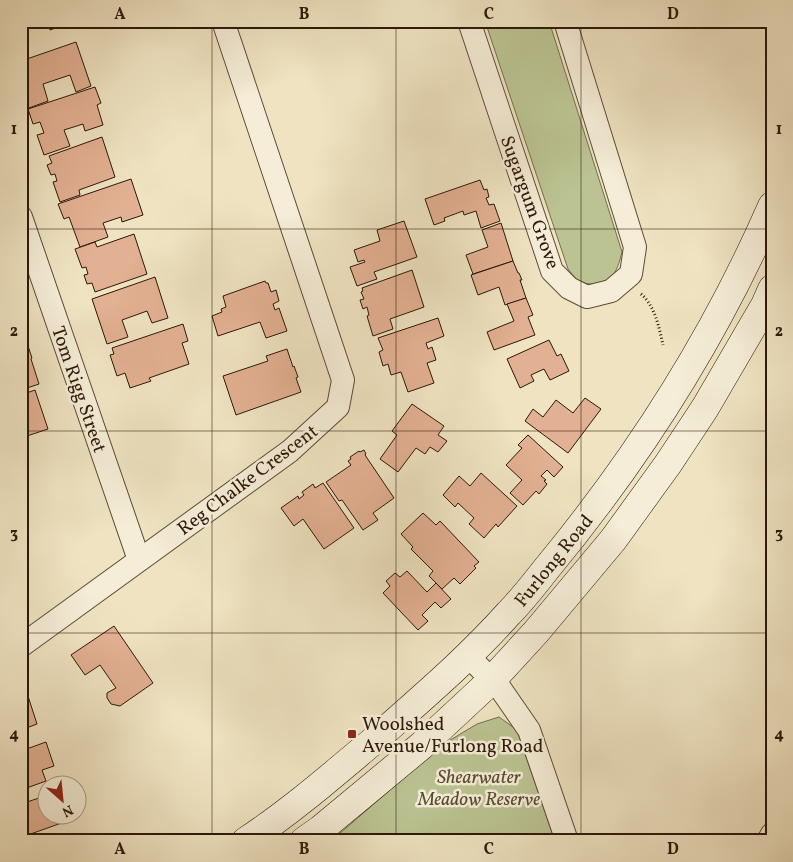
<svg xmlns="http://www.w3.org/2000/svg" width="793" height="862" font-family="Vollkorn,serif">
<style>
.green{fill:#bbc392;stroke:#746e4d}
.building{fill:#e2b092;stroke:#2c1808}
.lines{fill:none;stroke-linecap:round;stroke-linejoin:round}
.street-casing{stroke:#5d4b36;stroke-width:24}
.secondary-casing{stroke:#2c1808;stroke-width:29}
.path{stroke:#2c1808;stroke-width:3;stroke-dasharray:1 2.5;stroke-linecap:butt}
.street{stroke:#f5edd7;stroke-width:22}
.secondary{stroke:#f5edd7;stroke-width:28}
.grid{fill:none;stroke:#2c1808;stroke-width:1;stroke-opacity:0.55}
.poi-dot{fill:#8f2418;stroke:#f5edd7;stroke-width:2}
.labels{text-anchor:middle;stroke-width:5;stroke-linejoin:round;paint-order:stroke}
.street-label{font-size:19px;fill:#2c1808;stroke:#f5edd7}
.poi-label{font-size:19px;fill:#2c1808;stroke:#f5edd7;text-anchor:start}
.park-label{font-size:19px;font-style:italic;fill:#574b31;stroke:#f5edd7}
.neatline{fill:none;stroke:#2c1808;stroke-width:2}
.grid-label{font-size:16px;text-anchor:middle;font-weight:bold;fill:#2c1808}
</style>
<rect width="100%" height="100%" fill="#efe3c1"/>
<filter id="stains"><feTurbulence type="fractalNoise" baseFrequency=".004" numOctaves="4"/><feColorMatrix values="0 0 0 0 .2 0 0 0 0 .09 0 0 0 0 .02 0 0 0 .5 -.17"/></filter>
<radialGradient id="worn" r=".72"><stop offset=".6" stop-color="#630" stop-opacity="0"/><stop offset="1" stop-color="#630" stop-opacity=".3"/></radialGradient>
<g class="green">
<path d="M 485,21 L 549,21 L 622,252 C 620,260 618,268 613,275 C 604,285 587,287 576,279 C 573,276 571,272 568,269 Z"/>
<path d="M 499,717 L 517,730 L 555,841 L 331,841 L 442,745 L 477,724 Z"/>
</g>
<g class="building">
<path d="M 21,21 L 35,21 L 36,23 L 21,29 Z"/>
<path d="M 47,21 L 75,21 L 50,30 Z"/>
<path d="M 76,42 L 91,86 L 76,92 L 70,75 L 43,84 L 48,101 L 29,108 L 21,87 L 21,61 Z"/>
<path d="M 95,87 L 101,103 L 97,105 L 103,125 L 85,131 L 83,124 L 64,130 L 70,146 L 44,155 L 37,135 L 44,133 L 40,122 L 33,124 L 28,109 Z"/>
<path d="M 102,137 L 115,177 L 79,190 L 80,195 L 60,202 L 53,182 L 57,181 L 55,174 L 51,175 L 47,165 L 52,163 L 49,156 Z"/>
<path d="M 131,179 L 143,215 L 122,222 L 121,217 L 103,223 L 108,237 L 80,247 L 69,217 L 64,219 L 58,204 Z"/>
<path d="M 480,180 L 484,190 L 487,189 L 489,197 L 486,198 L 489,205 L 494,204 L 500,221 L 481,228 L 476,211 L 464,215 L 463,211 L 444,218 L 445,221 L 434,225 L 425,199 Z"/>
<path d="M 404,221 L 417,257 L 374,272 L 377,279 L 357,286 L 350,267 L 365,262 L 364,260 L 358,262 L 354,250 L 380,241 L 377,230 Z"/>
<path d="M 501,223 L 513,261 L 473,274 L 466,255 L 488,247 L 482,230 Z"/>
<path d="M 134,234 L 147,274 L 95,292 L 92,283 L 87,284 L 84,275 L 88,274 L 86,267 L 82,268 L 75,249 L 95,242 L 97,247 Z"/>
<path d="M 513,261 L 518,273 L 519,273 L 522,280 L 520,280 L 526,298 L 505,305 L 499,287 L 478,295 L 471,275 Z"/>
<path d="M 412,270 L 424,307 L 390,319 L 393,329 L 373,336 L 367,316 L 369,315 L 367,307 L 363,309 L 360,300 L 364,299 L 361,292 L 363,291 L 362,288 Z"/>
<path d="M 155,277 L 168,318 L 152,323 L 147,311 L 122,320 L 128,337 L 107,344 L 92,299 Z"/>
<path d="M 265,281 L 266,283 L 268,283 L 271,292 L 276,290 L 279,301 L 273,304 L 275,310 L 279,308 L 287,331 L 266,338 L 260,322 L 218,336 L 212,316 L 222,312 L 221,309 L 226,307 L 223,296 Z"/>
<path d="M 526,298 L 533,315 L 528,317 L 535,335 L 494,350 L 487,332 L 514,321 L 507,304 Z"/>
<path d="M 438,318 L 444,336 L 426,343 L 428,349 L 432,347 L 436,360 L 427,363 L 434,383 L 408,392 L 401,372 L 391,375 L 388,364 L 383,366 L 379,352 L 383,350 L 378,338 Z"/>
<path d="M 183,324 L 188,341 L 182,343 L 189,364 L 149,378 L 151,381 L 130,388 L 125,373 L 117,376 L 110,355 L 114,354 L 112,348 Z"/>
<path d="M 21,332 L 23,336 L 25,335 L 28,346 L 21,349 Z"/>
<path d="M 549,340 L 557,356 L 561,354 L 569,371 L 550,380 L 544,369 L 531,375 L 534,381 L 520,388 L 507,359 Z"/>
<path d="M 28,346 L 32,358 L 31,359 L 39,384 L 21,390 L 21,349 Z"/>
<path d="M 287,349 L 293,367 L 294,366 L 298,377 L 296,378 L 301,392 L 236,415 L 223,376 L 268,361 L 266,356 Z"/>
<path d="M 35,390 L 48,429 L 21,438 L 21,395 Z"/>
<path d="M 585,398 L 601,409 L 568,453 L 525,421 L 533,409 L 543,417 L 556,400 L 573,413 Z"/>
<path d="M 412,404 L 444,426 L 438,435 L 447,441 L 438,452 L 430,447 L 425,454 L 416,448 L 398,472 L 380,459 L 397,435 L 392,431 Z"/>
<path d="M 528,435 L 563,467 L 554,477 L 547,470 L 541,476 L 546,480 L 544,481 L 547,484 L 539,494 L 536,491 L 523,505 L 510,493 L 522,480 L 506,465 L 522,448 L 518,445 Z"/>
<path d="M 364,450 L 366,454 L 365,455 L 394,498 L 373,513 L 378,520 L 363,530 L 342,500 L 339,501 L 326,482 L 351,465 L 348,461 L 351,459 L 350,457 L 359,451 L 360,452 Z"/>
<path d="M 481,473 L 517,506 L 498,527 L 496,524 L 484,538 L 469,524 L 474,518 L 458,503 L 455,507 L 443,495 L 459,476 L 470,486 Z"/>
<path d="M 323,483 L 354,528 L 324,549 L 303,519 L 294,526 L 281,508 L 298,496 L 299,499 L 304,495 L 302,492 L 313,484 L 315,488 Z"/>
<path d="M 423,513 L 436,525 L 440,521 L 479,562 L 474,566 L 476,568 L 460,584 L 454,578 L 442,589 L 429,576 L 433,571 L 411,549 L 413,547 L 401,534 Z"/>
<path d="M 407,571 L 427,592 L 436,583 L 451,599 L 441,608 L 435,602 L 422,615 L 428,621 L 418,630 L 383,593 L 390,586 L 386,581 L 395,573 L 400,577 Z"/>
<path d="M 114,626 L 153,683 L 120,706 L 111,704 L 107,698 L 107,693 L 116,688 L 100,665 L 85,675 L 71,655 Z"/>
<path d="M 27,693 L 37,724 L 21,730 L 21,695 Z"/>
<path d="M 46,742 L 54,766 L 42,770 L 46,781 L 21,790 L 21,751 Z"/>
<path d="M 48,795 L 48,814 L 68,814 L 70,820 L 25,836 L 27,841 L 21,841 L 21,804 Z"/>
</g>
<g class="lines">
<g class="street-casing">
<g id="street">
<path d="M 469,21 L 552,271 L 569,288 L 587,297 L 611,291 L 631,274 L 635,247 L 565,21"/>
<path d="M 21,217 L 139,560"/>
<path d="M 21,646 L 290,451 L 338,407 L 343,380 L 223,21"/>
<path d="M 468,656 L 500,688 L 529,730 L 567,841"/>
<path d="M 768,841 L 772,834"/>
</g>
</g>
<g class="secondary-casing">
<g id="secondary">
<path d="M 246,841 C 293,810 335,773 378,737 C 423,697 469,658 509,613 C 523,599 535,583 547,568 C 638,458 715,337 772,206"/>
<path d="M 304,841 L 321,829 L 421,746 L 492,680 L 536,632 L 613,540 L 668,464 L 705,408 L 765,305 L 772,289"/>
</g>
</g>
<path class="path" d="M 641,294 C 655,306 659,327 663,345"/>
<use href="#street" class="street"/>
<use href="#secondary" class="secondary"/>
</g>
<path class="grid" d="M 212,21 L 212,841M 396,21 L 396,841M 581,21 L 581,841M 21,229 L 772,229M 21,431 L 772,431M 21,633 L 772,633"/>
<rect class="poi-dot" x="347" y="729" width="10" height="10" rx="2.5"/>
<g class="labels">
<g class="street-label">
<text transform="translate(531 202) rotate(70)" y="7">Sugargum Grove</text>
<text transform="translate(80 389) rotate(71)" y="7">Tom Rigg Street</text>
<text transform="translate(247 479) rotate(-37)" y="7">Reg Chalke Crescent</text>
<text transform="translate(553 560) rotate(-51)" y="7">Furlong Road</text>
</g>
<g class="poi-label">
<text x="362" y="730">Woolshed<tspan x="362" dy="22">Avenue/Furlong Road</tspan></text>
</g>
<g class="park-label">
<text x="479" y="783">Shearwater<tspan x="479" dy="22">Meadow Reserve</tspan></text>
</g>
</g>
<rect width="793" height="862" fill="none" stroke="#efe3c1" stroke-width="55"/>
<g transform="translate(62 800) rotate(153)"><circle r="24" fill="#f5edd7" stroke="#a59884"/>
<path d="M0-4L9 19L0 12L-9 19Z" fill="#8f2418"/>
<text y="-8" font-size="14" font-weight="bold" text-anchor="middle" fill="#2c1808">N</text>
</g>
<rect x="28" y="28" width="738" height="806" class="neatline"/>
<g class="grid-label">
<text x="120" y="19">A</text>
<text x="304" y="19">B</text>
<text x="489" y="19">C</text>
<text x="673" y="19">D</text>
<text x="14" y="134">1</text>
<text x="779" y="134">1</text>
<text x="14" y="336">2</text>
<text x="779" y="336">2</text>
<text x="14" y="538">3</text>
<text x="779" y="538">3</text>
<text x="14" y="739">4</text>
<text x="779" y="739">4</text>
<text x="120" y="854">A</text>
<text x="304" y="854">B</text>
<text x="489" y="854">C</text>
<text x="673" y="854">D</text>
</g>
<rect width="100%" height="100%" filter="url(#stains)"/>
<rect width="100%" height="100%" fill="url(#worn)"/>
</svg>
